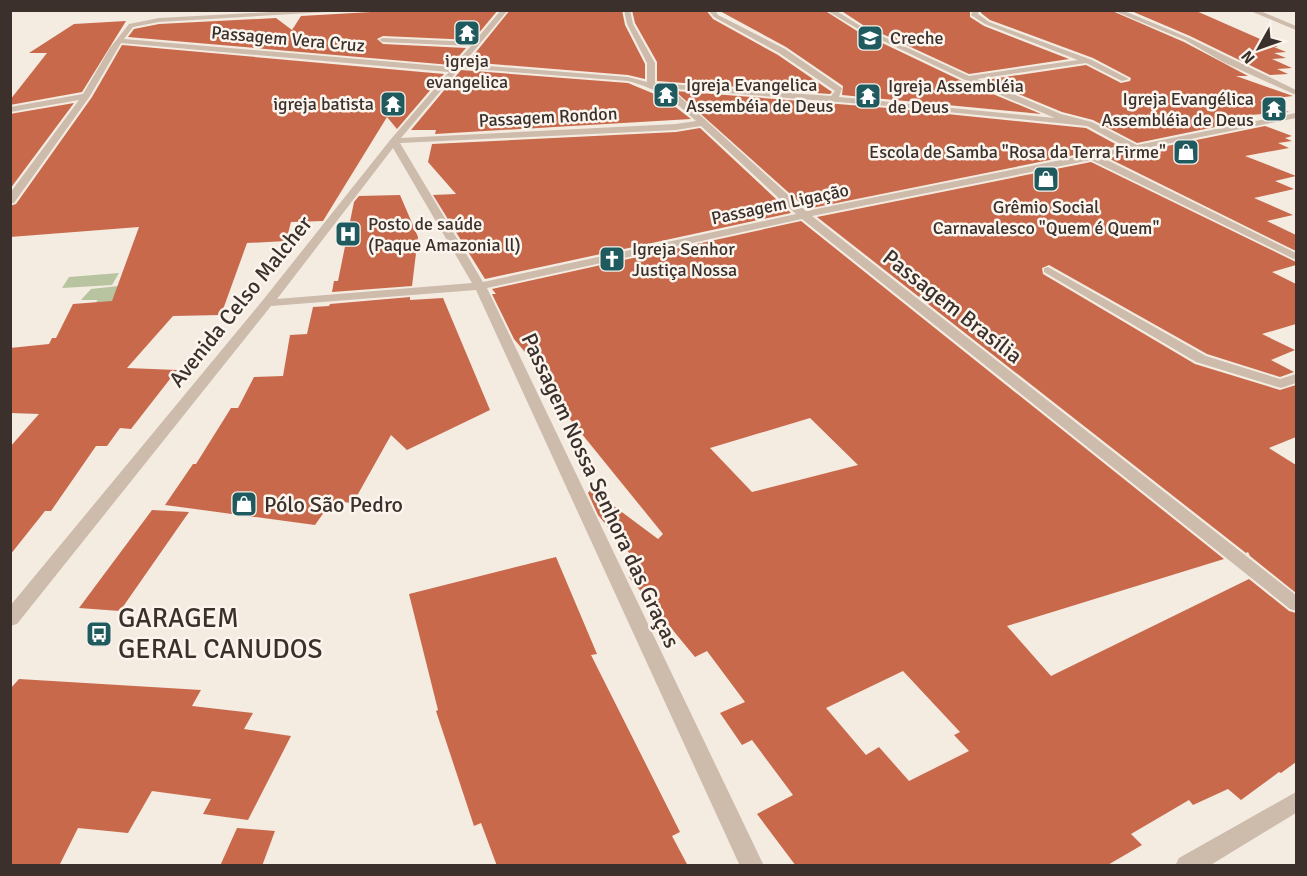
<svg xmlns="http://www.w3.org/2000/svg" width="1307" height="876" font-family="Signika,sans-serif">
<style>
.green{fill:#b8c4a0}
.building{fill:#c8694b;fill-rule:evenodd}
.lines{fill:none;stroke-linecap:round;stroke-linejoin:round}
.minor{fill:#cdbbac;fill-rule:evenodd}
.labels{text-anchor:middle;stroke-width:5;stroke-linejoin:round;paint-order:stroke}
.far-poi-label{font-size:18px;fill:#3b302b;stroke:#fbf5ee;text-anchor:start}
.far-street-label{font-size:18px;fill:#3b302b;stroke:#fbf5ee}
.street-label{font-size:22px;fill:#3b302b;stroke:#fbf5ee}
.poi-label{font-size:22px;fill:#3b302b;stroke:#fbf5ee;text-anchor:start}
.near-poi-label{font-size:27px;fill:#3b302b;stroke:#fbf5ee;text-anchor:start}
</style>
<rect width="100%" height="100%" fill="#f4ebe1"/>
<g class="green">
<path d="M 119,273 L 112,285 L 62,288 L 69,277 Z"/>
<path d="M 136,284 L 126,305 L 92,306 L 98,300 L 81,300 L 91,289 Z"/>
</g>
<g class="building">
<path d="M 406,10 L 498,10 L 473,40 L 383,36 L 377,39 L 383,44 L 466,48 L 451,65 L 128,37 L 134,29 L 159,24 L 276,18 L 292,30 L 301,16 Z"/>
<path d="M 510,10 L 622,10 L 625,25 L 645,64 L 645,79 L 628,75 L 468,62 Z"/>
<path d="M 632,10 L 706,10 L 713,19 L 778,55 L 832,92 L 830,94 L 657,81 L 657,62 L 635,23 Z"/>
<path d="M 718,10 L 824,10 L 857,31 L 964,82 L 1041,114 L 842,95 L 843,86 L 786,47 Z"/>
<path d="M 840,10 L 970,10 L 970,17 L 984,26 L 1069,59 L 969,74 L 863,25 Z"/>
<path d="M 981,10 L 1110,10 L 1184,42 L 1248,76 L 1236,76 L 1293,96 L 1260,100 L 1289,112 L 1238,116 L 1249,120 L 1137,143 L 1093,120 L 1062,112 L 985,80 L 1086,65 L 1121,83 L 1130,81 L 1131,78 L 1093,58 L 990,20 L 981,13 Z"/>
<path d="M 1129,10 L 1194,10 L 1278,47 L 1274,47 L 1286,52 L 1274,53 L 1286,58 L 1272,59 L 1292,68 L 1277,69 L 1288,74 L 1270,75 L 1190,36 Z"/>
<path d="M 126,21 L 82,92 L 10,105 L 10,100 L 47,53 L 29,53 L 74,24 Z"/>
<path d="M 122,45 L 444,74 L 397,129 L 387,117 L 323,221 L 291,222 L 286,241 L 247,243 L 221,315 L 173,316 L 127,368 L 177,370 L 131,429 L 120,428 L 107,446 L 96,446 L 51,511 L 45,511 L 10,555 L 10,447 L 39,414 L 10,413 L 10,348 L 49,344 L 52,338 L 56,338 L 73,304 L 112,301 L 139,227 L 10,237 L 10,206 L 16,204 L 92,97 Z"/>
<path d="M 461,70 L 628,83 L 664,98 L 691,119 L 435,134 L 436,130 L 411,130 Z"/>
<path d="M 675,91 L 888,108 L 1086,128 L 1119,146 L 807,209 Z"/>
<path d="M 74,103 L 10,189 L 10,114 Z"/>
<path d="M 1265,126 L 1292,136 L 1285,138 L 1292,141 L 1278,143 L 1289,148 L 1245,156 L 1296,176 L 1275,181 L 1294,189 L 1254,198 L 1293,215 L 1267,221 L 1296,235 L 1296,251 L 1108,158 Z"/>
<path d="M 700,128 L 791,213 L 485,279 L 433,195 L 456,194 L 428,162 L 432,144 L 676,132 Z"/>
<path d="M 1091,162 L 1296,262 L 1296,265 L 1272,272 L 1296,284 L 1296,324 L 1262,334 L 1295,350 L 1271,360 L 1294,372 L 1280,377 L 1207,354 L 1049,265 L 1042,268 L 1043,274 L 1195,364 L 1280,390 L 1296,385 L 1296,437 L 1269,448 L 1296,465 L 1296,593 L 1250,556 L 1248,552 L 1246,553 L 817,217 Z"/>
<path d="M 400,195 L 418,237 L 412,286 L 332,292 L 334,281 L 338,281 L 354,202 L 359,196 Z"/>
<path d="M 801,221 L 1224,559 L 1007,626 L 1051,676 L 1249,579 L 1289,611 L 1296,613 L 1296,762 L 1281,773 L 1279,772 L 1241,800 L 1228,789 L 1193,805 L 1189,800 L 1131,834 L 1142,845 L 1106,866 L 796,866 L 757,814 L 793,795 L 752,740 L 742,745 L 720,713 L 745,702 L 707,651 L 695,657 L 629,577 L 637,574 L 625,556 L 630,554 L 598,515 L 588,493 L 591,489 L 658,539 L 663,534 L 543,386 L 551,383 L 514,339 L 492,294 L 496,294 L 492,289 ZM 810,418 L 858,465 L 752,492 L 710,448 ZM 903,671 L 960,732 L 954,735 L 969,751 L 909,781 L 879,747 L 866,755 L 826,708 Z"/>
<path d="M 410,297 L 410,300 L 443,298 L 490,410 L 407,450 L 391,435 L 353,503 L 332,501 L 315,525 L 165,505 L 193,464 L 196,464 L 231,408 L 238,408 L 254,377 L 283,376 L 290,335 L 307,334 L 313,307 L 329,306 L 330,304 Z"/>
<path d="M 152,510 L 189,512 L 120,611 L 79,608 Z"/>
<path d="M 556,557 L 597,654 L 591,655 L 680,832 L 672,836 L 688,866 L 497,866 L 481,823 L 474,826 L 436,711 L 438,710 L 409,594 Z"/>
<path d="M 19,679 L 201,690 L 192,706 L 253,713 L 244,729 L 291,736 L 248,820 L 203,814 L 211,799 L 152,791 L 128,833 L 78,828 L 59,866 L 10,866 L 10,689 Z"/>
<path d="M 237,828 L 275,831 L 262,866 L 220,866 Z"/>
</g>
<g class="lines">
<g class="minor">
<path d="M 308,10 L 360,10 L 159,22 L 133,27 L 124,39 L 452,67 L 471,46 L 383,42 L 379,40 L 383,38 L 474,42 L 501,10 L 508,10 L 463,64 L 628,77 L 647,82 L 647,63 L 627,24 L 624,10 L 630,10 L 633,24 L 655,63 L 655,83 L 831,96 L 835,91 L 779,53 L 714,17 L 708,10 L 715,10 L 718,15 L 785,49 L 842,88 L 839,97 L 1055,118 L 965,80 L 858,29 L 826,10 L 835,10 L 862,27 L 969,76 L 1078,60 L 985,24 L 971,15 L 973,10 L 979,10 L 978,14 L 989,22 L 1092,60 L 1129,79 L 1122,81 L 1086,63 L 977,79 L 1061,114 L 1092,122 L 1137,145 L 1296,113 L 1296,118 L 1101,157 L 1296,253 L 1296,260 L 1091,160 L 812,216 L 1296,595 L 1296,611 L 1290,609 L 802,219 L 487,288 L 764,866 L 740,866 L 476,290 L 271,306 L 17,624 L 10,626 L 10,606 L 263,300 L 391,139 L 449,72 L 121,43 L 90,96 L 14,203 L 10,204 L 10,193 L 79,100 L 10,112 L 10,107 L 83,94 L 110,48 L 129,24 L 159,18 ZM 460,68 L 628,81 C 658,89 674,100 696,121 L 676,124 L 401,138 ZM 664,88 L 888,106 L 1087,126 L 1126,147 L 806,211 L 679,96 ZM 701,126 L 796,214 L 483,282 L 400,143 L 676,130 ZM 393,148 L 472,283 L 277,299 Z"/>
<path d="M 1112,10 L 1122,10 L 1189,38 L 1296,90 L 1296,95 L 1223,62 L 1185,40 Z"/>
<path d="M 1248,10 L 1258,10 L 1296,26 L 1296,30 Z"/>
<path d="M 1048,267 L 1206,356 L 1280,379 L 1296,374 L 1296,383 L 1281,388 L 1196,362 L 1044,272 L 1044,268 Z"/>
<path d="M 1296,792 L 1296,813 L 1209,866 L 1175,866 L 1179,858 Z"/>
</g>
</g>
<defs>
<g id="temple-square" transform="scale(1.35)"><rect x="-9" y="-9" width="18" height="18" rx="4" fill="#1f5a5e" stroke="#fbf5ee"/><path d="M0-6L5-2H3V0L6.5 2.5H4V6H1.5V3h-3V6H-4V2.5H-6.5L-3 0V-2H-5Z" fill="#fff"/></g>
<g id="school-square" transform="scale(1.35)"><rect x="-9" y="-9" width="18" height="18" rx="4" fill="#1f5a5e" stroke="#fbf5ee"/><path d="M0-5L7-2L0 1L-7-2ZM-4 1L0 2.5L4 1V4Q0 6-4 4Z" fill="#fff"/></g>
<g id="shop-square" transform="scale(1.35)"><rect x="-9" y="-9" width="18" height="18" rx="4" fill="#1f5a5e" stroke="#fbf5ee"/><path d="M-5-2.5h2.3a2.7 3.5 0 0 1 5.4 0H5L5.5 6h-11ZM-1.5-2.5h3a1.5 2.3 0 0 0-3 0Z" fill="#fff"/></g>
<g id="hospital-square" transform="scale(1.35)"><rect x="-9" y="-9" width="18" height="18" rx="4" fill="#1f5a5e" stroke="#fbf5ee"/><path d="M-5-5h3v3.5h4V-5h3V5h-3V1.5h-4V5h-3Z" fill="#fff"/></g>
<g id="church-square" transform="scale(1.35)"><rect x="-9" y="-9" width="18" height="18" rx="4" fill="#1f5a5e" stroke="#fbf5ee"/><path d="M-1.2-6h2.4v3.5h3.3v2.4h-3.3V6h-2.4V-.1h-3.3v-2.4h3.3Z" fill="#fff"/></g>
<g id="bus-square" transform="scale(1.35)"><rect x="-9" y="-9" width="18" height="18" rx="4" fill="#1f5a5e" stroke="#fbf5ee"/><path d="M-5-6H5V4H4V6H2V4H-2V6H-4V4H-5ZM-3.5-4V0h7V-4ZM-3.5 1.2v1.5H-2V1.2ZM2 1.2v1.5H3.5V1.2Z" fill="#fff"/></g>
</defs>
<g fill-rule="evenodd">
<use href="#temple-square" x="467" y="33"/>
<use href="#school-square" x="870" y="38"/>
<use href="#temple-square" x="666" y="95"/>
<use href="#temple-square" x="868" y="96"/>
<use href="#temple-square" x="393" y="104"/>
<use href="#temple-square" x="1274" y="109"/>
<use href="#shop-square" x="1186" y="152"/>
<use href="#shop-square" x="1046" y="179"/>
<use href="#hospital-square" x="348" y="234"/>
<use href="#church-square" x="612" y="259"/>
<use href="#shop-square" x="244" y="504"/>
<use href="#bus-square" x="99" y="634"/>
</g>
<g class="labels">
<g class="far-poi-label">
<text x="890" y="44">Creche</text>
<text x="467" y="67" text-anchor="middle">igreja<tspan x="467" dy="21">evangelica</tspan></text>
<text x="686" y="91">Igreja Evangelica<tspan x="686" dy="21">Assembéia de Deus</tspan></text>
<text x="888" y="92">Igreja Assembléia<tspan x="888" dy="21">de Deus</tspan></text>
<text x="1254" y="105" text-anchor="end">Igreja Evangélica<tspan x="1254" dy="21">Assembléia de Deus</tspan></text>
<text x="374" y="110" text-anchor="end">igreja batista</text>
<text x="1166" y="158" text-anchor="end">Escola de Samba "Rosa da Terra Firme"</text>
<text x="1046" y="213" text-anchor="middle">Grêmio Social<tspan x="1046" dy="21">Carnavalesco "Quem é Quem"</tspan></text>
<text x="368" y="230">Posto de saúde<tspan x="368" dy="21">(Paque Amazonia ll)</tspan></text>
<text x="632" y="255">Igreja Senhor<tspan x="632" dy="21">Justiça Nossa</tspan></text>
</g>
<g class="far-street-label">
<text transform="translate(288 39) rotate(5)" y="6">Passagem Vera Cruz</text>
<text transform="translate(548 117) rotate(-3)" y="6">Passagem Rondon</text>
<text transform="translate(780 204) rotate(-12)" y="6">Passagem Ligação</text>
</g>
<g class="street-label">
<text transform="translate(240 301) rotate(-51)" y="8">Avenida Celso Malcher</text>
<text transform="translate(953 306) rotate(38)" y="8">Passagem Brasília</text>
<text transform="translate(601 490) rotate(65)" y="8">Passagem Nossa Senhora das Graças</text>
</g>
<g class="poi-label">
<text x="264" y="512">Pólo São Pedro</text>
</g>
<g class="near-poi-label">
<text x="118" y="627">GARAGEM<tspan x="118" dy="31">GERAL CANUDOS</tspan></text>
</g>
</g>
<rect width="1307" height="876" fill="none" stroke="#3b302b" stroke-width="24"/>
<g transform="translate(1259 48) rotate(230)" stroke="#fbf5ee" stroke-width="4.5" paint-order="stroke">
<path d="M0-4.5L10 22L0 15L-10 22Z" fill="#3b302b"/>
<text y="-9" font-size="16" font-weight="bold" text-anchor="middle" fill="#3b302b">N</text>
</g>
</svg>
